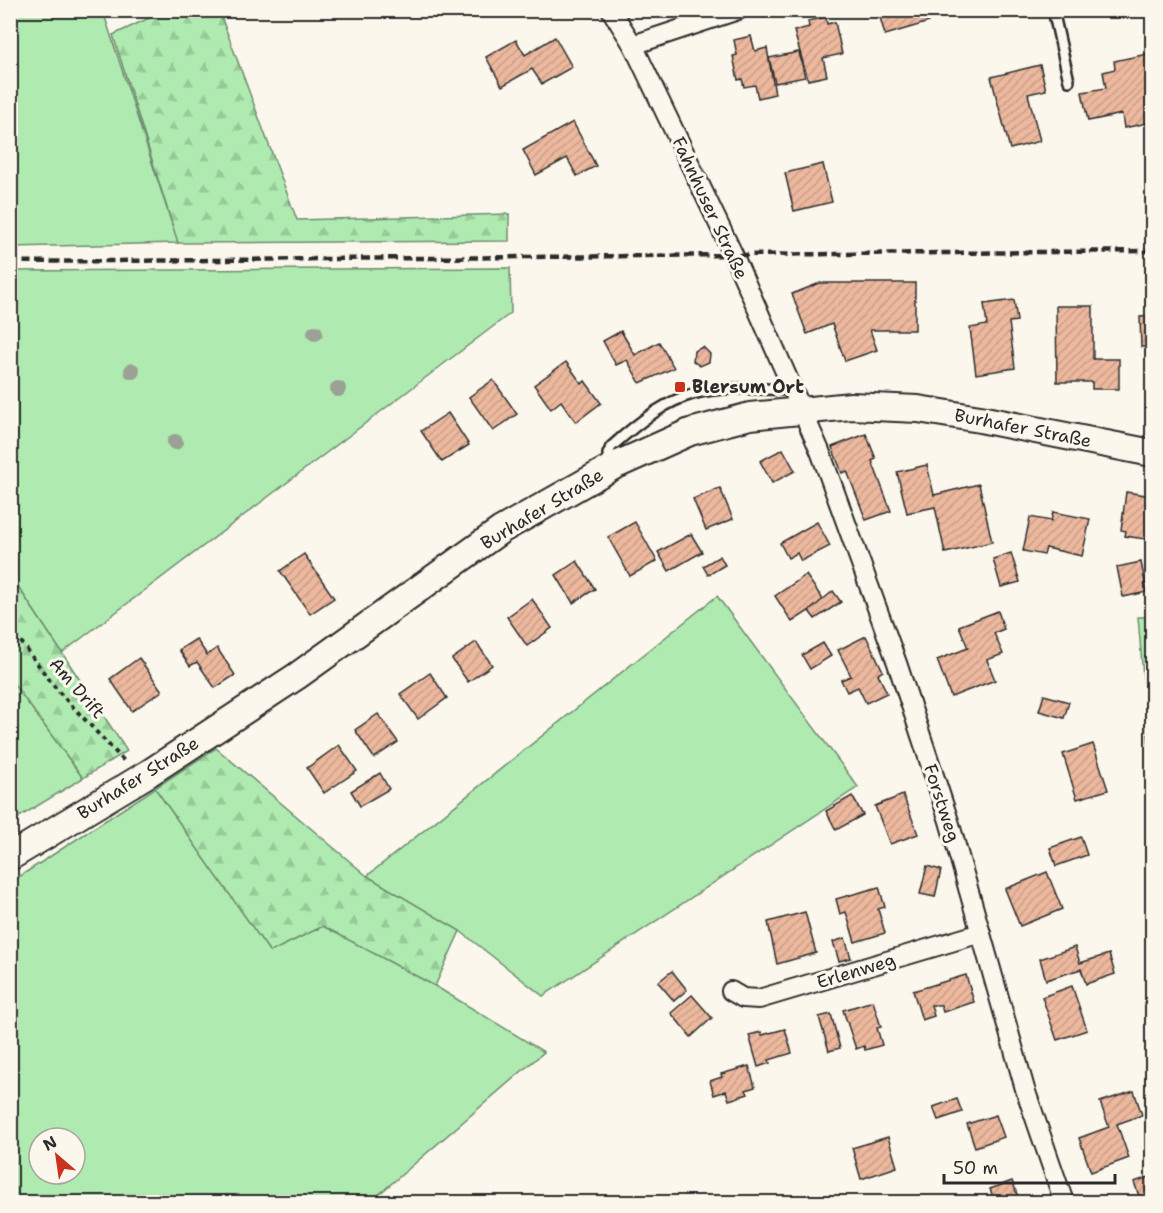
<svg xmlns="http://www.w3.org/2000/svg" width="1163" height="1213" font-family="'Shantell Sans',sans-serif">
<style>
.grass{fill:#afebb1;stroke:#6d8b6e;stroke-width:1.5;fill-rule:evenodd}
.forest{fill:url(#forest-firs);stroke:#6d8b6e;stroke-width:1.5}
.building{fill:url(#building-hatch);stroke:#2b2b2b;stroke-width:1.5}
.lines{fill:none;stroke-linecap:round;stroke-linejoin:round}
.lane-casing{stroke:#2b2b2b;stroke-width:14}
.street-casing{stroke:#2b2b2b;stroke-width:22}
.secondary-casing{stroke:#2b2b2b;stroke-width:30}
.path{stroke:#2b2b2b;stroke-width:4;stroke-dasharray:4.5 4.5;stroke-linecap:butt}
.lane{stroke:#fbf7ec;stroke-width:9}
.street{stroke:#fbf7ec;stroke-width:18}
.secondary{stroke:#fbf7ec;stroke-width:26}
.rail{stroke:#2b2b2b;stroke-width:4.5;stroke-dasharray:9 4.5;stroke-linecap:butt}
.tree{fill:#9ba194}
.poi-dot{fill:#c8321e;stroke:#fbf7ec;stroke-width:2}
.labels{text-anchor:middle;stroke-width:6;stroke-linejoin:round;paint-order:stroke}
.street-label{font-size:18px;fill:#2b2b2b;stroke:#fbf7ec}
.poi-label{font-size:18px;font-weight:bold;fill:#2b2b2b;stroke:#fbf7ec;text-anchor:start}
</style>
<defs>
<pattern id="forest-firs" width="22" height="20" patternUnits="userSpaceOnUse" patternTransform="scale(1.5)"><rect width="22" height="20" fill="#afebb1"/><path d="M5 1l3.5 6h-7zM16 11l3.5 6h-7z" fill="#97ca98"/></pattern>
<pattern id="building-hatch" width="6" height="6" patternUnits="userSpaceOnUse" patternTransform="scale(1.5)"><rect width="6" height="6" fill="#ecb89e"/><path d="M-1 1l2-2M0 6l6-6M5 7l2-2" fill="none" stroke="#cb9e88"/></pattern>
</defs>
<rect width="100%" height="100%" fill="#fbf7ec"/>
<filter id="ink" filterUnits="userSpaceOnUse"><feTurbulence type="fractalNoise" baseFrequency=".0167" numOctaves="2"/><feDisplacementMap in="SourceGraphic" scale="12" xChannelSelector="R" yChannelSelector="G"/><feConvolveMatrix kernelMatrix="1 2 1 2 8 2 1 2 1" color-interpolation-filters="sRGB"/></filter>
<g filter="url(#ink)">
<g class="grass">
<path d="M 10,11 L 103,11 L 178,243 L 11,247 Z"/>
<path d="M 510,268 L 511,313 L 62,653 L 11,576 L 10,271 Z"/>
<path d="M 717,596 L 858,787 L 543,996 L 460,931 L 367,876 Z"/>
<path d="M 1138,617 L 1152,617 L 1152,764 L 1149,747 Z"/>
<path d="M 11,680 L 83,778 L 11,822 Z"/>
<path d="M 155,788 L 270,952 L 323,926 L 435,986 L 544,1052 L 370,1202 L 11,1202 L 11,882 ZM 39,1138 L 75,1138 L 75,1174 L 39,1174 Z"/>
</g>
<g class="forest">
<path d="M 164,11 L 219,11 L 297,220 L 509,214 L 509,241 L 178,243 L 113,35 Z"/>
<path d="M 11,576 L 127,751 L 83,778 L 11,680 Z"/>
<path d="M 216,748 L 367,876 L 460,931 L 435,986 L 323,926 L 270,952 L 155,788 Z"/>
</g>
<g class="building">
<path d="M 878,10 L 926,10 L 929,22 L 885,35 Z"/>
<path d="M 977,10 L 1002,10 L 978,17 Z"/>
<path d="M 826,17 L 827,24 L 835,22 L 842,54 L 823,58 L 827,76 L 808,80 L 794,31 L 809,27 L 808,21 Z"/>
<path d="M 751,36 L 755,51 L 767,48 L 775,94 L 758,98 L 755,85 L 744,87 L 742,79 L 738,80 L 733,56 L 737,55 L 734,40 Z"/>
<path d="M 555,37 L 572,67 L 542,84 L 532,69 L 502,86 L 486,57 L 516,40 L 525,55 Z"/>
<path d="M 799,52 L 805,77 L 775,83 L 769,58 Z"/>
<path d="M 1152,53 L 1152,122 L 1124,128 L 1122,114 L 1088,121 L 1082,92 L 1106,88 L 1103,72 L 1115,69 L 1114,61 Z"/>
<path d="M 1040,65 L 1046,90 L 1028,94 L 1040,141 L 1010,149 L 991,77 Z"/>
<path d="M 573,122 L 596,166 L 577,176 L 567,158 L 536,175 L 523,150 Z"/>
<path d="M 823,164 L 832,202 L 794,211 L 785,173 Z"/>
<path d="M 820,283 L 915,283 L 915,330 L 870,330 L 877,350 L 845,361 L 832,324 L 807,334 L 792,294 Z"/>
<path d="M 1014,300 L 1017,321 L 1009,322 L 1015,368 L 976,374 L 970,328 L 987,325 L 984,304 Z"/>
<path d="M 1056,306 L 1093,306 L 1093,359 L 1119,359 L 1119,389 L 1092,389 L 1092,382 L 1057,382 Z"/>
<path d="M 1152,316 L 1152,347 L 1141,347 L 1140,317 Z"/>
<path d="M 621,331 L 635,355 L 659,342 L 674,368 L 640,383 L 627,360 L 616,365 L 603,341 Z"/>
<path d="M 703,347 L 710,354 L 709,362 L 700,366 L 693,361 L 694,351 Z"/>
<path d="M 566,362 L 582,384 L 585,381 L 601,403 L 576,422 L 561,401 L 551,409 L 534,385 Z"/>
<path d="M 493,380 L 517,414 L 493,431 L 469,397 Z"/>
<path d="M 448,413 L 469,445 L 442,462 L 421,431 Z"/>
<path d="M 866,434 L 876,459 L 872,461 L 891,511 L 866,520 L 847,471 L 842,473 L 832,447 Z"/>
<path d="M 783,449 L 795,471 L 772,483 L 760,461 Z"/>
<path d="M 927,465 L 934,495 L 979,484 L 992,542 L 945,553 L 935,507 L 907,513 L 897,472 Z"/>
<path d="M 720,488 L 733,519 L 706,530 L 693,499 Z"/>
<path d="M 1126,492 L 1152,496 L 1152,540 L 1125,536 L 1126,531 L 1121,530 Z"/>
<path d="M 1053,512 L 1090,519 L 1082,556 L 1046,548 L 1044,555 L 1023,551 L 1030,517 L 1051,521 Z"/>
<path d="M 635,522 L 657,561 L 630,576 L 608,537 Z"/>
<path d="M 817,522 L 830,546 L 801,561 L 797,553 L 788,558 L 780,543 Z"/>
<path d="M 691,534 L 702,552 L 669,571 L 658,552 Z"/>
<path d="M 1011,553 L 1020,582 L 1001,587 L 993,559 Z"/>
<path d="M 304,554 L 334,598 L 310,614 L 280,571 Z"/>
<path d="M 720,556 L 725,565 L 708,575 L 703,566 Z"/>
<path d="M 577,561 L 595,589 L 573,603 L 556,575 Z"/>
<path d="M 1141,562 L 1147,592 L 1123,597 L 1117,567 Z"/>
<path d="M 806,575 L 824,601 L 792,622 L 775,596 Z"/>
<path d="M 833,591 L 841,602 L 815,619 L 809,611 Z"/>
<path d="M 532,599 L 552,628 L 527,646 L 507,617 Z"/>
<path d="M 998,611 L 1004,629 L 994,633 L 1003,654 L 987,660 L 995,680 L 951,697 L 937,660 L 968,648 L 959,626 Z"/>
<path d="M 866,636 L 883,671 L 878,674 L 887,693 L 866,703 L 858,687 L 847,692 L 841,680 L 851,676 L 838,650 Z"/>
<path d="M 196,639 L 207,655 L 217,648 L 235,675 L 215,688 L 197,662 L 190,666 L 179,650 Z"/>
<path d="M 476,642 L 492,665 L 468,682 L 452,659 Z"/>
<path d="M 823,643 L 831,656 L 810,669 L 802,655 Z"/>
<path d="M 139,658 L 162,691 L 132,711 L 110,679 Z"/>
<path d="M 430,673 L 447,698 L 418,719 L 400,694 Z"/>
<path d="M 1044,695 L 1069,702 L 1064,718 L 1039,711 Z"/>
<path d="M 378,714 L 398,742 L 374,758 L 355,730 Z"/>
<path d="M 1093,744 L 1108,790 L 1077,799 L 1063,754 Z"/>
<path d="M 339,745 L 357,771 L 324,793 L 307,768 Z"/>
<path d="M 380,773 L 389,789 L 360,806 L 351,791 Z"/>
<path d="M 903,795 L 918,834 L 890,844 L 875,806 Z"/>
<path d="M 852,796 L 863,815 L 836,830 L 826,811 Z"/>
<path d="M 1081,837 L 1087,855 L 1056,866 L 1050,848 Z"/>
<path d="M 927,866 L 941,870 L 935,897 L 920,894 Z"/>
<path d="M 1047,872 L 1062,909 L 1020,926 L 1005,889 Z"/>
<path d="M 879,887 L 885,907 L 878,909 L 885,933 L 855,942 L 846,912 L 840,914 L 836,899 Z"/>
<path d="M 805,912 L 816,953 L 777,964 L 768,922 Z"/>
<path d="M 845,938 L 851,958 L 839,961 L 833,942 Z"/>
<path d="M 1075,947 L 1080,963 L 1109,954 L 1115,974 L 1086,984 L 1081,969 L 1046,980 L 1040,959 Z"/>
<path d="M 672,971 L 687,990 L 674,1001 L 658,982 Z"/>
<path d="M 966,975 L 974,1002 L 943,1012 L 941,1005 L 931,1005 L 934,1016 L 922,1020 L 913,991 Z"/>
<path d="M 1072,986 L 1087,1030 L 1057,1040 L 1042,997 Z"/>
<path d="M 692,995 L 712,1018 L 691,1037 L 671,1013 Z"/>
<path d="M 873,1001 L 881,1027 L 877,1028 L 882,1045 L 865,1050 L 864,1046 L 856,1049 L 843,1010 Z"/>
<path d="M 831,1014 L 840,1048 L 829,1051 L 819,1017 Z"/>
<path d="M 785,1029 L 792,1053 L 769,1060 L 770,1063 L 758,1067 L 749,1035 L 761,1032 L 762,1035 Z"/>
<path d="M 749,1066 L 755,1087 L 746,1090 L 748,1094 L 729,1100 L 726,1091 L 714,1095 L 710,1081 L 722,1077 L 721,1074 Z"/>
<path d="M 1134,1091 L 1142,1115 L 1117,1124 L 1129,1158 L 1091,1172 L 1079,1138 L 1109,1127 L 1100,1102 Z"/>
<path d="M 957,1099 L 962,1112 L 938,1120 L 933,1107 Z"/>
<path d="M 996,1115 L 1004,1137 L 975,1147 L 967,1124 Z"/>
<path d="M 888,1137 L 897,1167 L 861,1179 L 852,1148 Z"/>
<path d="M 1152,1176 L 1152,1202 L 1121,1202 L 1139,1196 L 1134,1182 Z"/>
<path d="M 1012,1181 L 1020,1202 L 995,1202 L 990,1189 Z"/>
</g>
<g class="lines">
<g class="lane-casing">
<g id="lane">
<path d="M 1053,10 L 1069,81"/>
<path d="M 614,466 L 608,454 L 611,447 C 680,385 702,386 792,390"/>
</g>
</g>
<g class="street-casing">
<g id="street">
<path d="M 611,10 L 633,45 L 733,254 L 820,451 L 897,663 L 949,821 L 1025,1089 L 1064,1202"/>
<path d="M 633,45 L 738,10"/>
<path d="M 731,991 L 743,998 L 759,999 L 981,933"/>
</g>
</g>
<g class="secondary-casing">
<path id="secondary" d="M 10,857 L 149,773 L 297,676 L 501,530 L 614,466 L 690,432 L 750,416 L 851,406 L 918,409 L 980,419 L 1152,453"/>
</g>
<path class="path" d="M 10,627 L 57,690 L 124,761"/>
<use href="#lane" class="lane"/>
<use href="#street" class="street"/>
<use href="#secondary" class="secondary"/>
<path class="rail" d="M 10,262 L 1152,251"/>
</g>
<g class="tree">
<circle cx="315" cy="333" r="8"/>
<circle cx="132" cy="371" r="8"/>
<circle cx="338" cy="389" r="8"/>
<circle cx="175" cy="442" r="8"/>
</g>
</g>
<rect class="poi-dot" x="674" y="381" width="12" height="12" rx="3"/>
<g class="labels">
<g class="street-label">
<text transform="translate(710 208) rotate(65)" y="6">Fahnhuser Straße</text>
<text transform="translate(1023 428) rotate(11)" y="6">Burhafer Straße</text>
<text transform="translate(542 509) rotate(-31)" y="6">Burhafer Straße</text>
<text transform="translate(77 688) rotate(49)" y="6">Am Drift</text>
<text transform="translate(138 778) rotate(-32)" y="6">Burhafer Straße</text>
<text transform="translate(942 803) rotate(72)" y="6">Forstweg</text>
<text transform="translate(856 971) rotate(-17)" y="6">Erlenweg</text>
</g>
<g class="poi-label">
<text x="692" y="393">Blersum Ort</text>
</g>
</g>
<rect width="1163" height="1213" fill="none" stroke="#fbf7ec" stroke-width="36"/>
<rect x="18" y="18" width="1127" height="1177" fill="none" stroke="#2b2b2b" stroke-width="2" filter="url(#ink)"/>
<g transform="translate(57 1156) rotate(331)"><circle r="28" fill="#fbf7ec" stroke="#a8a59f" stroke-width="1.5"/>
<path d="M0-4.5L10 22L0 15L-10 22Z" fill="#c8321e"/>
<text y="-9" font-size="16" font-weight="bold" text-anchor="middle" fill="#2b2b2b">N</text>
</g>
<path d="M944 1174v9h171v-9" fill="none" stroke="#2b2b2b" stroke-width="3"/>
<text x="953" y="1174" font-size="18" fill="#2b2b2b" stroke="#fbf7ec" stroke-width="4.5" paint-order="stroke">50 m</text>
</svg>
